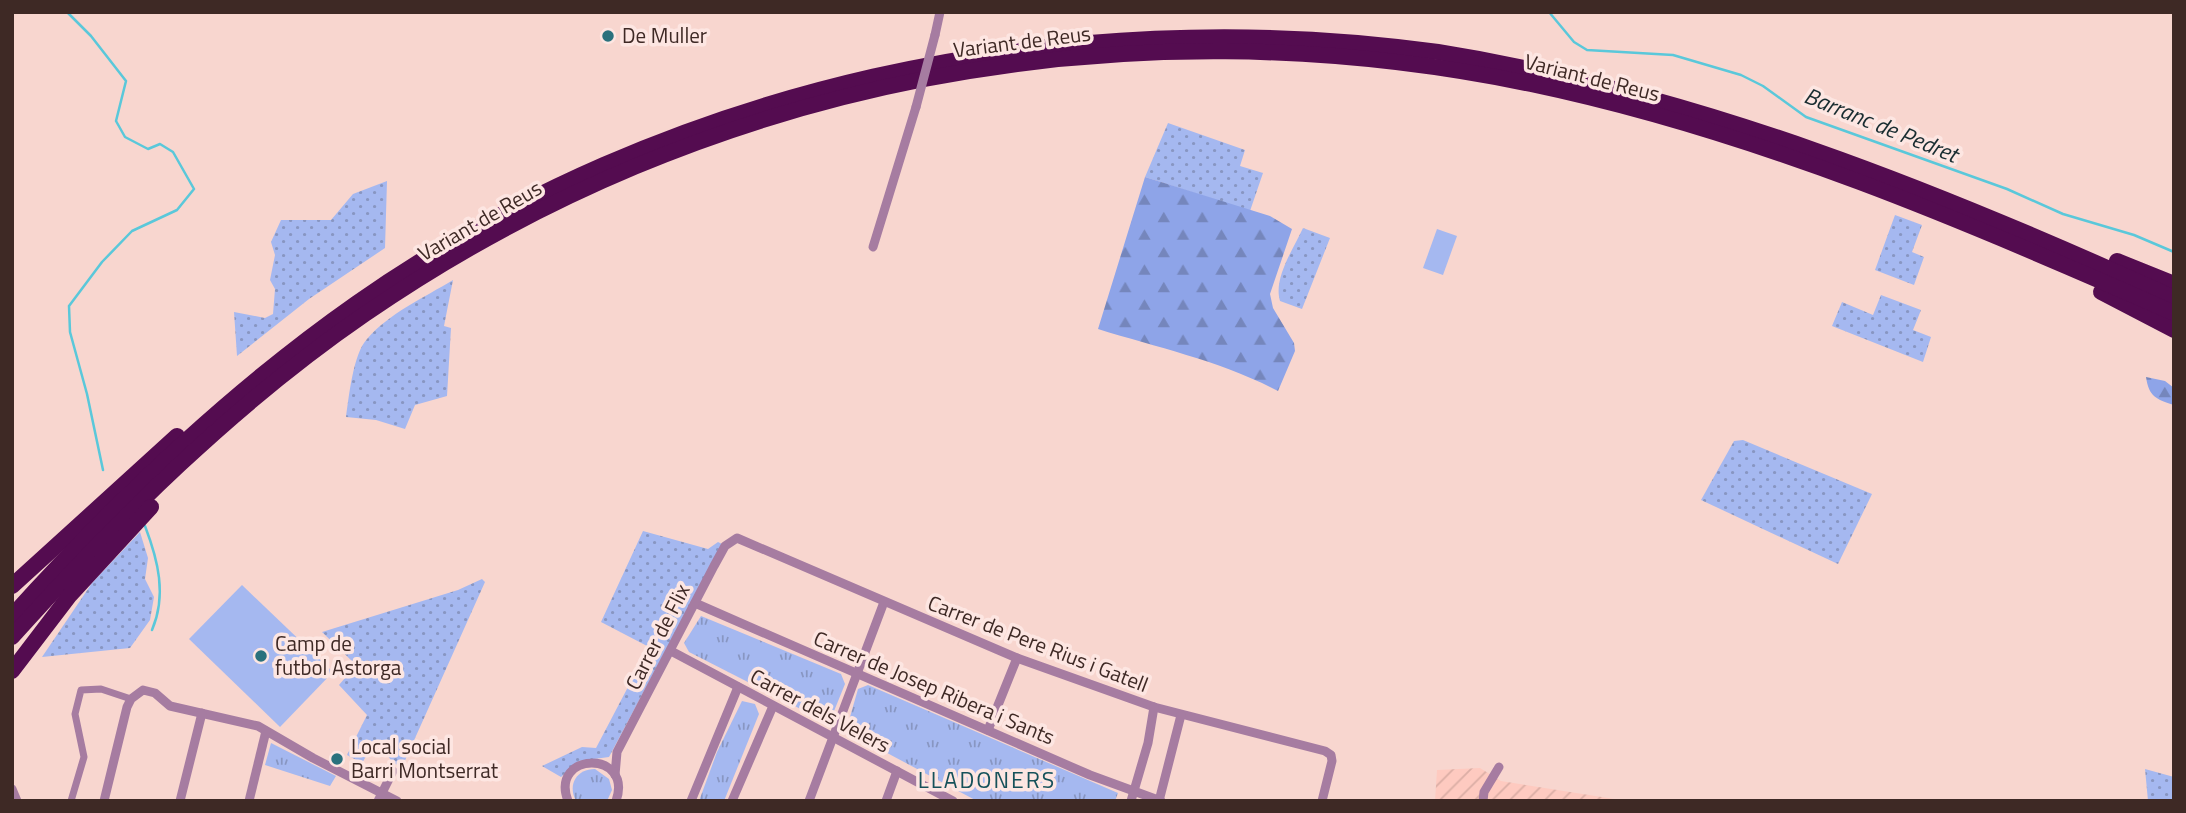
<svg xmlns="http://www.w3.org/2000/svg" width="2186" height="813" font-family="'Titillium Web',sans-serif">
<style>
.industrial{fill:url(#industrial-furrows)}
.grass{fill:url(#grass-dots)}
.forest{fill:url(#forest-firs)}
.park{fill:url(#park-tufts)}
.pitch{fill:#a5b8f0}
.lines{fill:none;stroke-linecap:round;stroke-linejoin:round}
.stream{stroke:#5ac8da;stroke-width:2.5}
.pedestrian{stroke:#a67ca1;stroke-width:7}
.minor{stroke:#a67ca1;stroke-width:9}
.motorway{stroke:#540c50;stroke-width:16}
.minor-bridge{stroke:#a67ca1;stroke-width:9}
.poi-dot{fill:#2a717d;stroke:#fde6e2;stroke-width:2.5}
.labels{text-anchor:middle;stroke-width:7;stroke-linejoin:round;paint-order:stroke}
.poi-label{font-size:21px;fill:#3e2925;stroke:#fde6e2;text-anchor:start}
.street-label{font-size:21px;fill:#3e2925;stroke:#fde6e2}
.water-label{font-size:23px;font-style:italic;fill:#192d31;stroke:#fde6e2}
.neighbourhood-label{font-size:23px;letter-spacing:2px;fill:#16515a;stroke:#fde6e2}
</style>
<defs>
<pattern id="industrial-furrows" width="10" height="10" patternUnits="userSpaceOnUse" patternTransform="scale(1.75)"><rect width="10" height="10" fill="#fecac0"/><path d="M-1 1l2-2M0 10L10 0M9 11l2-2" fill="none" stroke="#dbaea5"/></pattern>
<pattern id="grass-dots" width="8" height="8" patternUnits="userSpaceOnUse" patternTransform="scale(1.75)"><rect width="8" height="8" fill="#a5b8f0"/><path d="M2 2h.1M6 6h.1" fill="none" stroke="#8896c2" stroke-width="1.8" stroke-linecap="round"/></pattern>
<pattern id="forest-firs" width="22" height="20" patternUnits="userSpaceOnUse" patternTransform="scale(1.75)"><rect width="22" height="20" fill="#8ea4e8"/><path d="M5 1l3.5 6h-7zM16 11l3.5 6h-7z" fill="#7586bc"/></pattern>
<pattern id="park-tufts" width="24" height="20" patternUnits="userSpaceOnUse" patternTransform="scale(1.75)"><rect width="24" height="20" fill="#a5b8f0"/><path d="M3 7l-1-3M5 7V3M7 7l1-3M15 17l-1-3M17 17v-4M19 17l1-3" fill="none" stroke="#8896c2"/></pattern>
</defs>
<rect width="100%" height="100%" fill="#f8d6cf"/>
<path class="industrial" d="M 1480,768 L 1501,781 L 1627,801 L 1435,801 L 1437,770 Z"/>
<g class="grass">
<path d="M 1168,123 L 1245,150 L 1240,166 L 1263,173 L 1250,211 L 1145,177 Z"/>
<path d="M 387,181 L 385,248 L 309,299 L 237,356 L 234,312 L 265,318 L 273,314 L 275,289 L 270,280 L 275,255 L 271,242 L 281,220 L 331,220 L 353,194 Z"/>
<path d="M 1895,215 L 1922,225 L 1912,252 L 1924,257 L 1914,285 L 1875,270 Z"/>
<path d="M 1303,228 L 1330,238 L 1302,309 L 1280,301 C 1273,278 1294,248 1303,228 Z"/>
<path d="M 453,280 L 444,326 L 451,328 L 447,396 L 415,405 L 405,429 L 376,420 L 346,417 C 349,397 353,354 367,339 C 388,314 425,297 453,280 Z"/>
<path d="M 1881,295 L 1921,310 L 1913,330 L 1931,337 L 1923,362 L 1832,326 L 1842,302 L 1873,315 Z"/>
<path d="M 1743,440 L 1872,494 L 1838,564 L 1701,500 L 1734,441 Z"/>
<path d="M 643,531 L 708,549 L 718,542 L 722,544 L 609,757 L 579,761 L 561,777 L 542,766 L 582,747 L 596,748 L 649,647 L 601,622 Z"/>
<path d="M 140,532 L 148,558 L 145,579 L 154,597 L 150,620 L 130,648 L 42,657 L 92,583 Z"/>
<path d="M 482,579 L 485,582 L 403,765 L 393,764 L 383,747 L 373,745 L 362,763 L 347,755 L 367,715 L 339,685 L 356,665 L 322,632 L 458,590 Z"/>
<path d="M 2145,769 L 2174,777 L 2174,801 L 2148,801 Z"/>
</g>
<g class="forest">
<path d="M 1145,177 L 1270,216 L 1292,229 L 1270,294 L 1273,308 L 1294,343 L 1295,351 L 1278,391 C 1221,361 1159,348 1098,329 Z"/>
<path d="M 2146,377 L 2165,381 L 2174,388 L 2174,405 C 2156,399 2149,397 2146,377 Z"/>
</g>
<g class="park">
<path d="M 701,616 L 841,674 L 845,684 L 832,716 L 824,721 L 689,652 L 684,643 Z"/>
<path d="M 868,685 L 1118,793 L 1115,801 L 977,801 L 846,731 L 858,689 Z"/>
<path d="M 742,701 L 755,704 L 759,714 L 724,801 L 699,801 L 717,752 Z"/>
<path d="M 271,743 L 336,776 L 330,786 L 265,765 Z"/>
<path d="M 595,769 L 609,779 L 612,790 L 607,801 L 576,801 C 567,784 577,769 595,769 Z"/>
</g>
<g class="pitch">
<path d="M 1437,229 L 1457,236 L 1443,275 L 1423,268 Z"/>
<path d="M 242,585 L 333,672 L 280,727 L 189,639 Z"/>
</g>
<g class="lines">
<g class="stream">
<path d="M 67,12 L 91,36 L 126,81 L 116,121 L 125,137 L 148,149 L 160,144 L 173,152 L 194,189 L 177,210 L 132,231 L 102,262 L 69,306 L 70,332 L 87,394 L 103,470"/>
<path d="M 1549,12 L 1574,42 L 1587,50 L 1673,55 L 1741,75 L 1763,86 L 1806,117 L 2007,189 L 2063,214 L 2134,235 L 2174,252"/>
<path d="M 145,526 C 158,560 167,595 152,630"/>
</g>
<path class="pedestrian" d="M 71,801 L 84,757 L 75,714 L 81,690 L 101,689 L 131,699"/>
<g class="minor">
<path d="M 935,35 L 940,12"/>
<path d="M 873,247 L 916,107"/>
<path d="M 695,603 L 1090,775 L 1161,801"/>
<path d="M 671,651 L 953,801"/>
<path d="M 988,730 L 1017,658"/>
<path d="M 615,775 L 617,752 L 714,566 L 725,546 L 737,538 L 1017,658 L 1154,707 L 1325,751 L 1331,755 L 1332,761 L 1322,801"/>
<path d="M 12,789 L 17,801"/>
<path d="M 104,801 L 127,707 L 131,699 L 143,690 L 155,693 L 170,706 L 258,726 L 313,758 L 397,801"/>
<path d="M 180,801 L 202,713"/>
<path d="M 249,801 L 266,731"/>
<path d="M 378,801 L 393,771"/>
<path d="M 568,801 C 549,751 634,750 616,801"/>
<path d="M 691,801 L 738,687"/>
<path d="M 732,801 L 773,706"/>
<path d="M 809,801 L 884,602"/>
<path d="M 886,801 L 897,771"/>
<path d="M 1131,801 L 1148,743 L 1154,707"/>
<path d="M 1159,801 L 1181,715"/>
<path d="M 1483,801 L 1484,792 L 1499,767"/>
</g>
<g class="motorway">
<path d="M 2117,261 L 2174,284"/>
<path d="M 2101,292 L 2174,330"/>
<path d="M 12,586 L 177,436"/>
<path d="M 12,616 C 116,501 230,392 357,303 C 667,86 1064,0 1438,52 C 1695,93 1939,191 2174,298"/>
<path d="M 12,637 C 118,519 234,404 365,314 C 708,78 1125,0 1531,84 C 1755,131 1966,221 2174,313"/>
<path d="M 12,671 L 70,595 L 151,507"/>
</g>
<path class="minor-bridge" d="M 916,107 L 935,35"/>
</g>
<g class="poi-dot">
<circle cx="608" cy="36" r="7"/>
<circle cx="261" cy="656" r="7"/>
<circle cx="337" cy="759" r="7"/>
</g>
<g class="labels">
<g class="poi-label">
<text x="622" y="43">De Muller</text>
<text x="275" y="651">Camp de<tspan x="275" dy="24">futbol Astorga</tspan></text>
<text x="351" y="754">Local social<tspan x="351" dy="24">Barri Montserrat</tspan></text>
</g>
<g class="street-label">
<text transform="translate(1022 42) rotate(-7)" y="7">Variant de Reus</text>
<text transform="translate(1592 78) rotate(14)" y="7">Variant de Reus</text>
<text transform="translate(480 221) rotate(-30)" y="7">Variant de Reus</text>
<text transform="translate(658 637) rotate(-63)" y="7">Carrer de Flix</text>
<text transform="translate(1038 644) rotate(21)" y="7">Carrer de Pere Rius i Gatell</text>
<text transform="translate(934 688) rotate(23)" y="7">Carrer de Josep Ribera i Sants</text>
<text transform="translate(820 711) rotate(28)" y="7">Carrer dels Velers</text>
</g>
<g class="water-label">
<text transform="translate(1881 125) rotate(22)" y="8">Barranc de Pedret</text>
</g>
<g class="neighbourhood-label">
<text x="987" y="788">LLADONERS</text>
</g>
</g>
<rect width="2186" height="813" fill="none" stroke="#3e2925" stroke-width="28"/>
</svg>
